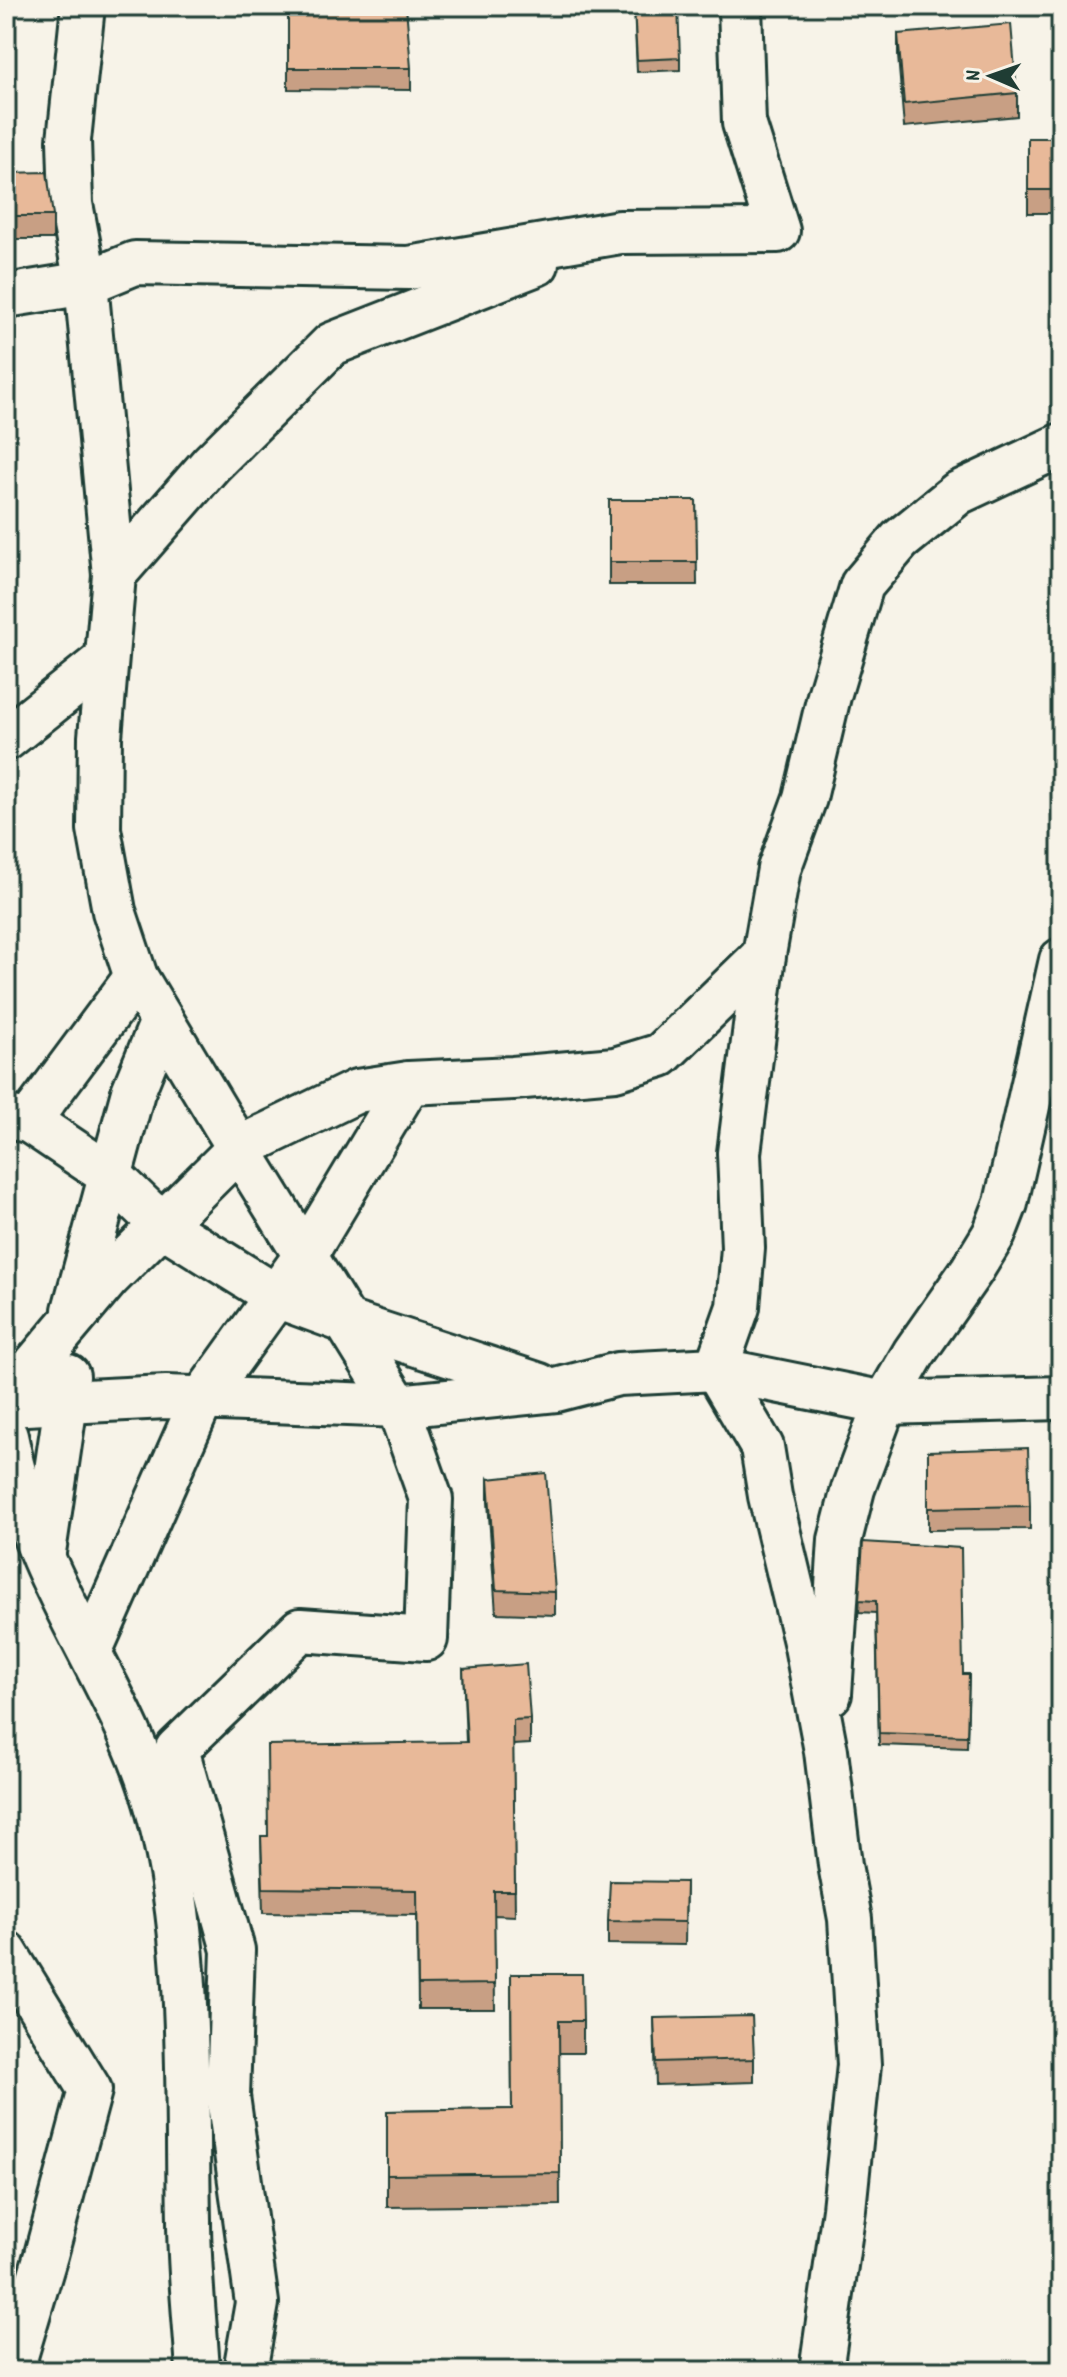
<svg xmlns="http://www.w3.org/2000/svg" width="1067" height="2377" font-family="Dekko,sans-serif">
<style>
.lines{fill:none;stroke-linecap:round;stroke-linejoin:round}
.street-casing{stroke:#1f3d34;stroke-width:48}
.street{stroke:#f7f3e8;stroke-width:42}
.wall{fill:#c89f84;stroke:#1f3d34;stroke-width:2}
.building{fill:#e8b999;stroke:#1f3d34;stroke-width:2}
</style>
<rect width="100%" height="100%" fill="#f7f3e8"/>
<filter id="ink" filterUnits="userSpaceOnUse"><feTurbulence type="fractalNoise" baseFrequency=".0125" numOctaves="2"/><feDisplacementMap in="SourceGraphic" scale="16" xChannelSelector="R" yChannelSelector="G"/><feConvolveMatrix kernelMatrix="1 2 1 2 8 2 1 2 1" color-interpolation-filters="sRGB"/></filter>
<g filter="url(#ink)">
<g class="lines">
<g class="street-casing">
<g id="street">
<path d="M 83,6 L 69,140 L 71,204 L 86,283 L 114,575 L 100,737 L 99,829 L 114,911 L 136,977 L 224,1124 L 398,1406 L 431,1499 L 426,1639 L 300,1630 L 177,1749 L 233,1950 L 228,2096 L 257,2303 L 245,2371"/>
<path d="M 6,296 L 86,283 L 135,263 L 409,268 L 620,232 L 778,231 L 744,123 L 740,6"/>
<path d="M 114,575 L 211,464 L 332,344 L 537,264"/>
<path d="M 6,739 L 105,660"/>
<path d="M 6,1117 L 29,1121 L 136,977"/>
<path d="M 29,1121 L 111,1176 L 162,1225 L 276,1296 L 347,1322 L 540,1385"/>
<path d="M 74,1310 L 133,1092 L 162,1021"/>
<path d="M 6,1399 L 108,1278 L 239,1148 L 357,1091 L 409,1083 L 513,1078 L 615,1069 L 661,1055 L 764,955"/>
<path d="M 6,1405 L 166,1397 L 398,1406 L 556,1390 L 618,1374 L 716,1369 L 885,1403 L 1061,1398"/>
<path d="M 6,1436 C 14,1477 26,1518 43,1557 C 80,1644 135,1723 159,1816 C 193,1947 186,2085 189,2220 C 189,2270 195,2321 198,2371"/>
<path d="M 44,1552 L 66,1403 L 68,1376"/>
<path d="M 90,1652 L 202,1399 L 305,1256 L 409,1083"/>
<path d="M 830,1694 L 840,1540 L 853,1489 L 885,1403 L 914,1353 L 972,1270 L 994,1234 L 1006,1203 L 1061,960"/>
<path d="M 6,1953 L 90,2090 L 46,2255 L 16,2356 L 17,2371"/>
<path d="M 821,2371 L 844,2209 L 859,2065 L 850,1919 L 840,1865 L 826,1751 L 806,1646 L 770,1496 L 762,1447 L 716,1369 L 738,1307 L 743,1248 L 739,1153 L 764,955 L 779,869 L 805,798 L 829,696 L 862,585 L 900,540 L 958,493 L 1061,445"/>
</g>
</g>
<use href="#street" class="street"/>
</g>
<g class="wall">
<path d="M 288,6 L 411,68 L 411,90 L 288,89 Z"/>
<path d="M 634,6 L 680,58 L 680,70 L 637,72 Z"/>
<path d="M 898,34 L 1017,93 L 1017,116 L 904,127 L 898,56 Z"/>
<rect x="1028" y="138" width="33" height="75"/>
<path d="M 6,173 L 53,216 L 53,239 L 6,239 Z"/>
<path d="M 609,500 L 696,500 L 697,585 L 609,585 Z"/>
<path d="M 928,1451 L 1030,1506 L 1030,1529 L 928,1530 Z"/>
<path d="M 488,1479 L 555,1592 L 555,1615 L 496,1613 L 488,1502 Z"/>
<path d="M 863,1542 L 963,1674 L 969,1674 L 967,1748 L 879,1745 L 876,1613 L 859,1612 Z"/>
<path d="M 463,1669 L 530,1719 L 530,1744 L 513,1745 L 515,1916 L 494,1915 L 495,2009 L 418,2009 L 417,1915 L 263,1913 L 261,1836 L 268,1836 L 466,1742 Z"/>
<path d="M 686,1882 L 685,1945 L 608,1944 L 608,1921 Z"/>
<path d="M 511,1974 L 583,2021 L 583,2053 L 559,2053 L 560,2205 L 387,2207 L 387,2111 L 512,2109 Z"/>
<path d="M 654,2018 L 754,2059 L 754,2082 L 656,2085 Z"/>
</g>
<g class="building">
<path d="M 288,6 L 406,6 L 411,68 L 288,68 Z"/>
<path d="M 634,6 L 678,6 L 680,58 L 637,60 Z"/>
<path d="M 1011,24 L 1017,93 L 904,104 L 898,34 Z"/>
<rect x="1028" y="138" width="33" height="52"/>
<path d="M 47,172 L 53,216 L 6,216 L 6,173 Z"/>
<path d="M 609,500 L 696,500 L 697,562 L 609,562 Z"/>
<path d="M 1028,1448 L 1030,1506 L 928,1508 L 928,1451 Z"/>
<path d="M 546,1473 L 555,1592 L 496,1590 L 488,1479 Z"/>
<path d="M 863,1542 L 961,1548 L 963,1674 L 969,1674 L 967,1736 L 879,1733 L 876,1601 L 859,1600 Z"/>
<path d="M 526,1664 L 530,1719 L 513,1720 L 515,1891 L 494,1891 L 495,1984 L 418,1985 L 417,1890 L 263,1888 L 261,1836 L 268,1836 L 267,1745 L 467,1742 L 463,1669 Z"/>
<path d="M 610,1881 L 686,1882 L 685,1922 L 608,1921 Z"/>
<path d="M 511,1974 L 582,1974 L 583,2021 L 559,2021 L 560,2173 L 387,2175 L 387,2111 L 512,2109 Z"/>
<path d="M 752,2016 L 754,2059 L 656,2062 L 654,2018 Z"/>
</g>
</g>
<rect width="1067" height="2377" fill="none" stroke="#f7f3e8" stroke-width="32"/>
<rect x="16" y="16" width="1035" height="2345" fill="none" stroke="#1f3d34" stroke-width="3" filter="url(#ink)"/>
<g transform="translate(991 76) rotate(272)" stroke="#f7f3e8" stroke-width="6" paint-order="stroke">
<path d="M0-6L14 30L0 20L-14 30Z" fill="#1f3d34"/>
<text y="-12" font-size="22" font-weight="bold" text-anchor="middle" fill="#1f3d34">N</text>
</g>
</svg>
